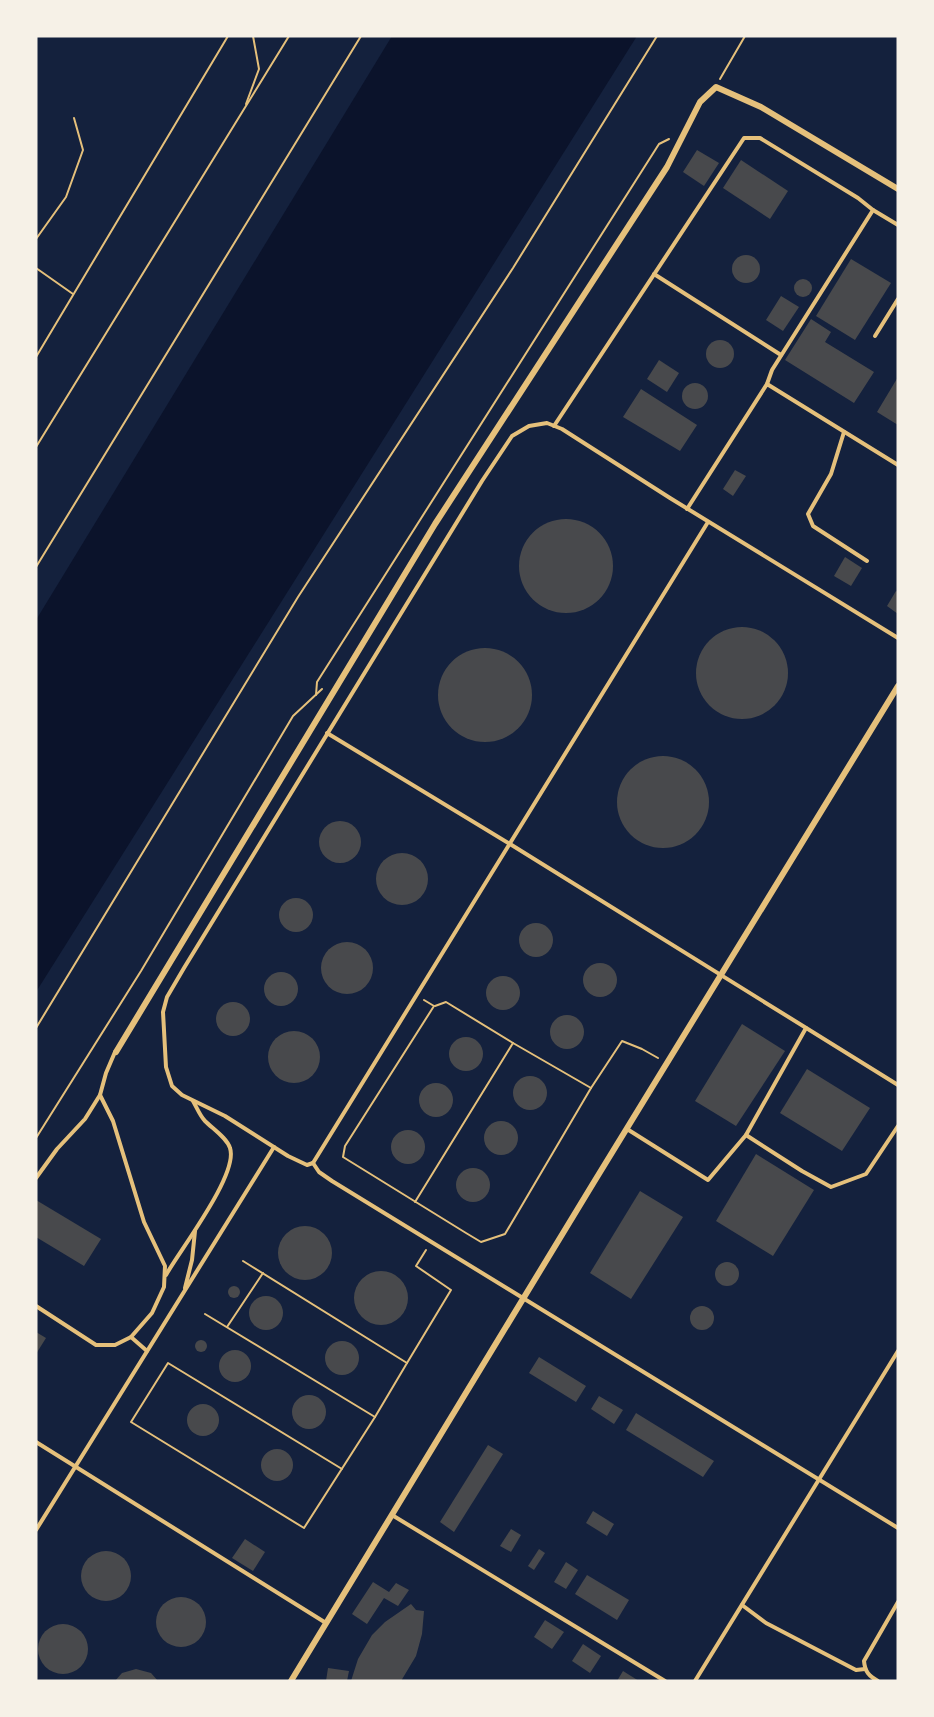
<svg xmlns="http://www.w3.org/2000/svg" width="934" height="1717" font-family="'Nunito Sans',sans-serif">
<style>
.water{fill:#0b132b}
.building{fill:#48494c}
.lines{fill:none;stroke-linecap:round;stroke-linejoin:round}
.path{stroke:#e5c07b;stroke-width:2}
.service{stroke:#e5c07b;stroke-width:4}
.minor{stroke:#e5c07b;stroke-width:6}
</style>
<rect width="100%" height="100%" fill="#14213d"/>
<path class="water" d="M 392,36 L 637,36 L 36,992 L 36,620 Z"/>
<g class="building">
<path d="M 697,150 L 719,163 L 704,186 L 683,172 Z"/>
<path d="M 741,160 L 788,191 L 770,219 L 723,188 Z"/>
<circle cx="746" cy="269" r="14"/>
<path d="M 851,259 L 891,283 L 855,340 L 816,316 Z"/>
<circle cx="803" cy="288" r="9"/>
<path d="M 781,296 L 799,307 L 783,331 L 766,320 Z"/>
<path d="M 811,319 L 831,332 L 825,342 L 874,372 L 854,403 L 785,360 Z"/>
<circle cx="720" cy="354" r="14"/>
<path d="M 659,360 L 679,373 L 667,392 L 647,379 Z"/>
<path d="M 898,377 L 898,425 L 877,412 Z"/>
<circle cx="695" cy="396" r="13"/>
<path d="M 641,389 L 697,425 L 680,451 L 623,417 Z"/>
<path d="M 735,470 L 746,476 L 733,496 L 723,489 Z"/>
<circle cx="566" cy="566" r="47"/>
<path d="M 845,557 L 862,568 L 851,586 L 834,576 Z"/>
<path d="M 896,591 L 898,592 L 898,614 L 887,606 Z"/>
<circle cx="742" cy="673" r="46"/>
<circle cx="485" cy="695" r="47"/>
<circle cx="663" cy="802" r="46"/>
<circle cx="340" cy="842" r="21"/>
<circle cx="402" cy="879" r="26"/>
<circle cx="296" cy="915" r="17"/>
<circle cx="536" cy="940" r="17"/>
<circle cx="347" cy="968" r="26"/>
<circle cx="600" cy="980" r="17"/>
<circle cx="281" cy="989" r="17"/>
<circle cx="503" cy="993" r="17"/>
<circle cx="233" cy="1019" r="17"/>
<circle cx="567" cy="1032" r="17"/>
<path d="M 742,1024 L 785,1051 L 736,1126 L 695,1101 Z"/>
<circle cx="294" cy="1057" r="26"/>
<circle cx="466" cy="1054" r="17"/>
<path d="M 807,1069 L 870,1108 L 842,1151 L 780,1113 Z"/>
<circle cx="530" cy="1093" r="17"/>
<circle cx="436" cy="1100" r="17"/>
<circle cx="501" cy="1138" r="17"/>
<circle cx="408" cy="1147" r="17"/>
<path d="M 756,1154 L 814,1190 L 773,1256 L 716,1221 Z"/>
<circle cx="473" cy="1185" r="17"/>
<path d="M 640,1191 L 683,1217 L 631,1299 L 590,1273 Z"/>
<path d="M 36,1200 L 101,1239 L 84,1266 L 36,1237 Z"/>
<circle cx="305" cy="1253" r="27"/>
<circle cx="727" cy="1274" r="12"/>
<circle cx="381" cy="1298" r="27"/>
<circle cx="234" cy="1292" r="6"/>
<circle cx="266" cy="1313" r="17"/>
<circle cx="702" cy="1318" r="12"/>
<path d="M 36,1332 L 46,1338 L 36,1354 Z"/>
<circle cx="201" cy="1346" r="6"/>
<circle cx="342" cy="1358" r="17"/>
<circle cx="235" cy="1366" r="16"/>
<path d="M 539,1357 L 586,1386 L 576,1402 L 529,1373 Z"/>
<circle cx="309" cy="1412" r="17"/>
<path d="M 599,1396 L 623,1410 L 614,1424 L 591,1409 Z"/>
<circle cx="203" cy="1420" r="16"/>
<path d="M 636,1413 L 714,1461 L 703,1477 L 626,1430 Z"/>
<path d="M 488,1445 L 503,1454 L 454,1532 L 440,1522 Z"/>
<circle cx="277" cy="1465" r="16"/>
<path d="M 593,1511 L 614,1524 L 607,1536 L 586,1523 Z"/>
<path d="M 511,1529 L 521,1535 L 511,1552 L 500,1546 Z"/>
<path d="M 245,1539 L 265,1552 L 253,1571 L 232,1558 Z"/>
<path d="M 539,1549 L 545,1553 L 534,1570 L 528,1566 Z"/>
<circle cx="106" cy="1576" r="25"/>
<path d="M 566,1562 L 578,1570 L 566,1589 L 554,1582 Z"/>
<path d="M 587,1575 L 629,1600 L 617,1620 L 575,1594 Z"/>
<path d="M 373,1582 L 389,1592 L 396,1583 L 409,1590 L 398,1606 L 384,1598 L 367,1624 L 352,1614 Z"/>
<circle cx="181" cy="1622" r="25"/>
<path d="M 411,1604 L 416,1610 L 424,1611 L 422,1634 L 416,1656 L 401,1681 L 351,1681 L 358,1659 L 372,1635 L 385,1622 Z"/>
<path d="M 545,1620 L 564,1632 L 552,1649 L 534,1637 Z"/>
<circle cx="63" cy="1649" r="25"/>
<path d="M 583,1644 L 601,1656 L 590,1673 L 572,1661 Z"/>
<path d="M 328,1668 L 349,1671 L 347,1681 L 326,1681 Z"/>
<path d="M 136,1669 L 151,1673 L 158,1681 L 115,1681 L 122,1673 Z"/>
<path d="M 623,1671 L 639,1681 L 617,1681 Z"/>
</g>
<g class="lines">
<g class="path">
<path d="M 720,79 L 745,36"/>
<path d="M 246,104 L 259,69 L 253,36"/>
<path d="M 36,239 L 66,197 L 83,150 L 74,118"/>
<path d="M 36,268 L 73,294"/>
<path d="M 36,357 L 228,36"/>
<path d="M 36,447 L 289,36"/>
<path d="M 36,567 L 361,36"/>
<path d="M 316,695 L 317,682 L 659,144 L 669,139"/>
<path d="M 435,1006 L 446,1002 L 513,1043"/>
<path d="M 36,1028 L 298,597 L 513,268 L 657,36"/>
<path d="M 591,1088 L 622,1041 L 642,1049 L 658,1058"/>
<path d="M 36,1138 L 141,971 L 293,716 L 322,689"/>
<path d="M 415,1202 L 513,1043 L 591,1088 L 505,1234 L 481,1242 L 466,1233 L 343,1157 L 345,1146 L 434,1006 L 424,1000"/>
<path d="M 205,1314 L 375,1417 L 407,1363 L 243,1261"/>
<path d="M 227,1327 L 263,1273"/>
<path d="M 407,1363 L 451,1290 L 416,1266 L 426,1250"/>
<path d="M 342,1469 L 168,1363 L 131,1422 L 304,1528 L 375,1417"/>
</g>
<g class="service">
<path d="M 654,274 L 781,355"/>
<path d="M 875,336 L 898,299"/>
<path d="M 767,384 L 772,370 L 873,210 L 898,225"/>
<path d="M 554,426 L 744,138 L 760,138 L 858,198 L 873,210"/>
<path d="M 844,432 L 831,474 L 808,514 L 813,526 L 867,561"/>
<path d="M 687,509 L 767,384 L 898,465"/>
<path d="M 327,733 L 510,844 L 898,1085"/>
<path d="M 627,1129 L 708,1180 L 746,1135 L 802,1171 L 831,1187 L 866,1174 L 898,1126"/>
<path d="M 746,1135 L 806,1028"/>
<path d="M 313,1163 L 307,1165 L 288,1156 L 225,1116 L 182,1095 L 172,1086 L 166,1067 L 163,1012 L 167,997 L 184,968 L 482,481 L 512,436 L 529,426 L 547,423 L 562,429 L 670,498 L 898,638"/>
<path d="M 313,1163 L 708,522"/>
<path d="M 313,1163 L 319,1172 L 332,1181 L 898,1528"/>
<path d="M 36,1178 L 57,1149 L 85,1119 L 100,1095 L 106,1073 L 115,1052"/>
<path d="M 166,1275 C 180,1250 239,1174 230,1148 C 227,1138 213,1129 205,1121 C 200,1116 197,1108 193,1101"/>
<path d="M 185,1288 L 192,1260 L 195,1231"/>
<path d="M 36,1306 L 96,1345 L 115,1345 L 131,1337 L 152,1313 L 164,1287 L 165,1266 L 144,1222 L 113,1121 L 100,1095"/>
<path d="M 131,1337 L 147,1351"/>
<path d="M 36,1442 L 326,1623"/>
<path d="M 392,1515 L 665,1681"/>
<path d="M 36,1530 L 274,1147"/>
<path d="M 742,1605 L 766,1623 L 856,1670 L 865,1669"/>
<path d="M 695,1681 L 898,1351"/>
<path d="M 878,1681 C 869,1676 865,1672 864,1661 L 898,1602"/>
</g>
<g class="minor">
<path d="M 116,1052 L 435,524 L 667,167 L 700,102 L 716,87 L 761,107 L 898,189"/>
<path d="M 291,1681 L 594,1182 L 898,686"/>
</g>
</g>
<rect width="934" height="1717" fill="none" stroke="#f6f1e7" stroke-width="75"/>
</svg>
